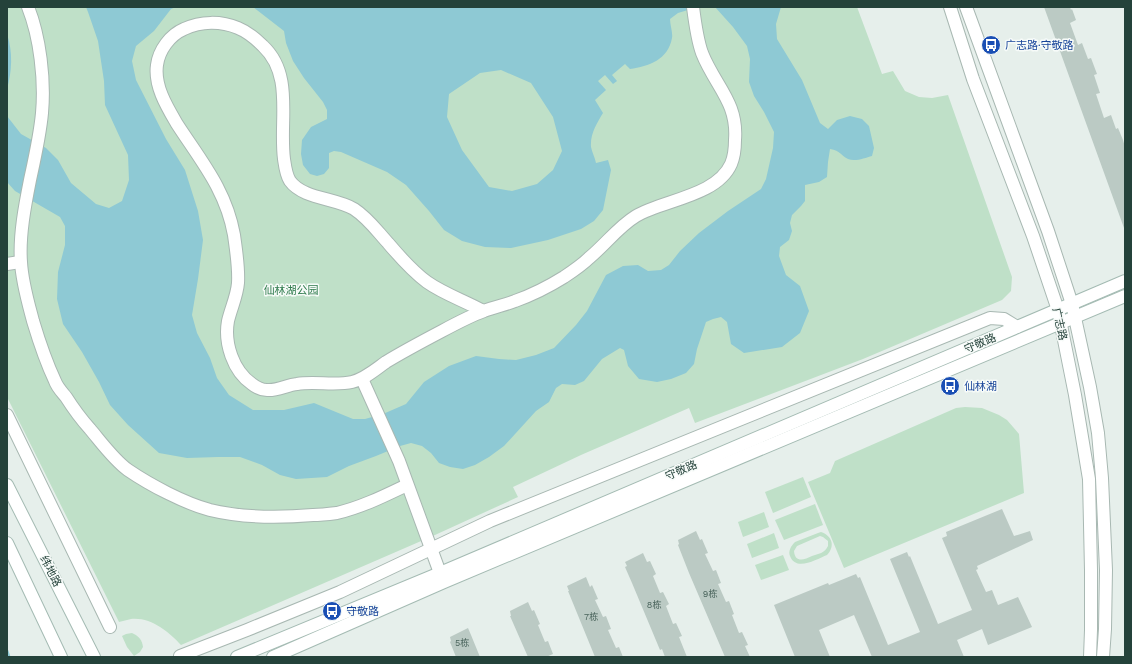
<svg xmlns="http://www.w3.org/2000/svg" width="1132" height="664" font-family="'Work Sans','Noto Sans SC',sans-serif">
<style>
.green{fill:#bfe0c8;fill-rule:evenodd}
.water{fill:#8ec9d4;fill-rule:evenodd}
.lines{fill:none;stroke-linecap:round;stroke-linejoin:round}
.stream{stroke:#8ec9d4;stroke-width:3}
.building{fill:#bbcac4}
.minor-casing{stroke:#a8b8b2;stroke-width:14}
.tertiary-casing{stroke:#a8b8b2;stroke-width:14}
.secondary-casing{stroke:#a4bbb3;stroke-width:14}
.minor{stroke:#fff;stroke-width:12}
.tertiary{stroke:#fff;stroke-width:12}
.secondary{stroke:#fff;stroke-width:12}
.labels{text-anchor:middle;stroke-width:3;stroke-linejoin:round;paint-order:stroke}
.number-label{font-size:9px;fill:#4a645c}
.transit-label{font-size:11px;fill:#164399;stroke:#f7fbf9;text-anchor:start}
.park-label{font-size:11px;fill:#2d7a4b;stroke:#f7fbf9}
.street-label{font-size:11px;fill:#24423a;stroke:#f7fbf9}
</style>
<rect width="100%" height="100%" fill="#e6efeb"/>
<g class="green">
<path d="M 7,7 L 857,7 L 882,74 L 893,71 L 905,91 L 919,97 L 932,98 L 948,95 L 1012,277 L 1011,291 L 1002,300 L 863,359 L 695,423 L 689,408 L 581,455 L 513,487 L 518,497 L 435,535 L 181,645 C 169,632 151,617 131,619 C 127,620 123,621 119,622 L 7,397 Z"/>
<path d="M 965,407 L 982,408 L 999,415 L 1007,420 L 1019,434 L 1024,493 L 844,568 L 808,482 L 830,473 L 835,461 L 956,408 Z"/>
<path d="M 803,477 L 811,497 L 773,513 L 765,492 Z"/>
<path d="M 815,504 L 823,525 L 784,540 L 775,520 Z"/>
<path d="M 764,512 L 769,527 L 743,537 L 738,522 Z"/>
<path d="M 821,532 C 833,536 835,547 827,555 C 817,559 796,572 790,556 C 788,551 791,546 795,542 L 818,533 ZM 820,536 L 823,537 L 828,541 L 828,546 C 825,553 818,554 812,556 C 804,560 795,563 794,551 L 797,546 Z"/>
<path d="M 774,533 L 779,548 L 752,558 L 747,544 Z"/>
<path d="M 783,555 L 789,570 L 761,580 L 755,565 Z"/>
<path d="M 132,633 C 139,636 142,640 143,647 L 140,652 L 134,656 L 127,647 L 122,636 L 126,634 Z"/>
</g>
<g class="water">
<path d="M 86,7 L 176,7 L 171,9 L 154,31 L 136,46 L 132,61 L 136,80 L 166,139 L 185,170 L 198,211 L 203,240 L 198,279 L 192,315 L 197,333 L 210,358 L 217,378 L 229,395 L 253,410 L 284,410 L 314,403 L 353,419 L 365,419 L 383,414 L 406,404 L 424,382 L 449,366 L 476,356 L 499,359 L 516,360 L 536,355 L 554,348 L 576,325 L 587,311 L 606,275 L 623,266 L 638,265 L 648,271 L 661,270 L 669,265 L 680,251 L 699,233 L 728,211 L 761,189 L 766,179 L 773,148 L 774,132 L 764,112 L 754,96 L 749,82 L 750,59 L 747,46 L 733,27 L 715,7 L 781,7 L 776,24 L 777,39 L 802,80 L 820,123 L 828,129 L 837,120 L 850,116 L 862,119 L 869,126 L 874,148 L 872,156 C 865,158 855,162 848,159 C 840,155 841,151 830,149 L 828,162 L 827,177 L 819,182 L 805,185 L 805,201 L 801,206 L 792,215 L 790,223 L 792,231 L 789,240 L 780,247 L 779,256 L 786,275 L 800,286 L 809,311 L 800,333 L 782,347 L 744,353 L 731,344 L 727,322 L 721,317 L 713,319 L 706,322 L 697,349 L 694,364 L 686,373 L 671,379 L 657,382 L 639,379 L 628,366 L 624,350 L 620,348 L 602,359 L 584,381 L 575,385 L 562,384 L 556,388 L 549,402 L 536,411 L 504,446 L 489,457 L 475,465 L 463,469 L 450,467 L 439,463 L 431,453 L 422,446 L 411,443 L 400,446 L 376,456 L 349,466 L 327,477 L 296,479 L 280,475 L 262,465 L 240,457 L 218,457 L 187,458 L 159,453 L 128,425 L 110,405 L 99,382 L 82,352 L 63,324 L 57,299 L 58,272 L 65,245 L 65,226 L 60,217 L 15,191 L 7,182 L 7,116 L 21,134 L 46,148 L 58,160 L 71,183 L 96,204 L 109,208 L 122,201 L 129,180 L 128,155 L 105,105 L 104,81 L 98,41 L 88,12 Z"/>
<path d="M 253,7 L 698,7 L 678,13 L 670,19 C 670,25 673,33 672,38 C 668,60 649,66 630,69 L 625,64 L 612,75 L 617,81 L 613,84 L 605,75 L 598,81 L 606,90 L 595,100 L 603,113 C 597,123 590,134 591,147 C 592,152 595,158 596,163 L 608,160 L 611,170 L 603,210 L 594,221 L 581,229 L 548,240 L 511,248 L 485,247 L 462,241 L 444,230 L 429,211 L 406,185 L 387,172 L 341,152 L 334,151 L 329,153 L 329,168 L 324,174 L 317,176 L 310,174 L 303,165 L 301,154 L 302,140 L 311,127 L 327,119 L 327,110 L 323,102 L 304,78 L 293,61 L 286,43 L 284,31 ZM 501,70 L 531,83 L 553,117 L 562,151 L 553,170 L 537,184 L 512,191 L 489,187 L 462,150 L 447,117 L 449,94 L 480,73 Z"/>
<path d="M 7,34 C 13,52 12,71 7,89 Z"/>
</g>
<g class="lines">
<path class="stream" d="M 7,651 L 9,657"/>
</g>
<g class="building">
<path d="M 1044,7 L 1070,7 L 1071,10 L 1072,9 L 1076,20 L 1070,23 L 1078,45 L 1082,43 L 1088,59 L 1091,58 L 1097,74 L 1094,75 L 1100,93 L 1096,94 L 1104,118 L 1111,115 L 1116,129 L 1118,128 L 1123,140 L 1125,147 L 1125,228 L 1124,228 Z"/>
<path d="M 1002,509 L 1014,536 L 1030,531 L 1033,540 L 977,566 L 978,569 L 976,570 L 986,592 L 992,590 L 998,605 L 1018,597 L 1032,627 L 988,645 L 982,629 L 957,640 L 964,657 L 872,657 L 854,615 L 819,630 L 830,657 L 795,657 L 774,605 L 828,583 L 829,585 L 856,574 L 858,578 L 860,577 L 888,645 L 920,632 L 890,559 L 907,552 L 909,557 L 910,556 L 938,624 L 972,610 L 942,538 L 947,536 L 946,532 Z"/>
<path d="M 696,531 L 700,540 L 702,539 L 708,553 L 705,554 L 713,571 L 716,570 L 721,583 L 718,584 L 726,602 L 729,601 L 734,614 L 732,615 L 739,633 L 742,632 L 748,645 L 745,646 L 750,657 L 725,657 L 689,573 L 678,545 L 679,544 L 678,540 Z"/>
<path d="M 643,553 L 647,562 L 650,561 L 656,574 L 653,576 L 660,593 L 663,592 L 669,604 L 666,606 L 673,624 L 676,623 L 682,636 L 679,637 L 687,657 L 665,657 L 662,649 L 660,650 L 632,583 L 625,567 L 627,566 L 625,562 Z"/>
<path d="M 586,577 L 590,587 L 592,585 L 598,599 L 595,600 L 603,617 L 606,616 L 611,629 L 608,630 L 616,648 L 619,647 L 623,657 L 595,657 L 568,591 L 569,591 L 567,586 Z"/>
<path d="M 528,602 L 532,611 L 534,610 L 540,624 L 538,625 L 545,642 L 548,641 L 553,654 L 546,657 L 528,657 L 510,616 L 511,616 L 510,611 Z"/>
<path d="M 468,628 L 471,635 L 480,657 L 456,657 L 450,642 L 451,641 L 450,637 Z"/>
</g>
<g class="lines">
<g class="minor-casing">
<g id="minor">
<path d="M 28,7 C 40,37 45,80 42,113 C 40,135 35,157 30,180 C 25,205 19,236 21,262 C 22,282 28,302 33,321 C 39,341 46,362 55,381 C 57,387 62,392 66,397 C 73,408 81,419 90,429 C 101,442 114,460 128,470 C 150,485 184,503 210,510 C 243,518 279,518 313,515 C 321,515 329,514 337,513 C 362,507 384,496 407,485"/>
<path d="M 7,264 L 20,262"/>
<path d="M 483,311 C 465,301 444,294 427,282 C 412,271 399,256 388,243 C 377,231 368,218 354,209 C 336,198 303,199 290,181 C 286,175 285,166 284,159 C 279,121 294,75 263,46 C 255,38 248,32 238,28 C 221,21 201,21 184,29 C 170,35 159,50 157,65 C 154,86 167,107 177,124 C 201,161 226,190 234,235 C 236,250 239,267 238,283 C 237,296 231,308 228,321 C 224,343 233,371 252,384 C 257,388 261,390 267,390 C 277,391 287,385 297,384 C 315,381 335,386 352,382 C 365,379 376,369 386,362 C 404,351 423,341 442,331 C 455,324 470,316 484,311 C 494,307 505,305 515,301 C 532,295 548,287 564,277 C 573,271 582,265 589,258 C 606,244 618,227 636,216 C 663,200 717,196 731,164 C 734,157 735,148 735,140 C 738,102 715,86 702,53 C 697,39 695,23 693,7"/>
<path d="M 362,379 L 399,461 L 440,573"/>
<path d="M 7,415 L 110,627"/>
<path d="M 180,656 L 247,630 L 340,592 L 490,521 L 990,318 L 1004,319 L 1017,327"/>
</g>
</g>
<g class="tertiary-casing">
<g id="tertiary">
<path d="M 950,7 L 973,79 L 1033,236 L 1058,310 L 1075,395 L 1089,479 L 1091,570 L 1091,630 L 1090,657"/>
<path d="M 966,7 L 1048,231 L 1072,304 L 1090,387 L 1098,433 L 1102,478 L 1106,570 L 1105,629 L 1103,657"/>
</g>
</g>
<g class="secondary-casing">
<g id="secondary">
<path d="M 7,485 L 94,657"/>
<path d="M 7,543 L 61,657"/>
<path d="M 237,657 L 440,573 L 1125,281"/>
<path d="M 273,657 L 444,582 L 1125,296"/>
</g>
</g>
<use href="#minor" class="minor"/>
<use href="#tertiary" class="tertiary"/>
<use href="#secondary" class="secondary"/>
</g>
<defs>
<g id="bus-disc" transform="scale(1)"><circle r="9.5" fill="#1a4fb4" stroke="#f7fbf9"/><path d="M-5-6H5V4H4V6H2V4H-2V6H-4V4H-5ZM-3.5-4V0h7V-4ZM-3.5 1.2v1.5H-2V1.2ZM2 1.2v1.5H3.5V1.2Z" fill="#fff"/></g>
</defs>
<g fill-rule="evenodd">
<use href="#bus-disc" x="991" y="45"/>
<use href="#bus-disc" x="950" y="386"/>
<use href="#bus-disc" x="332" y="611"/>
</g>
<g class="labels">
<g class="number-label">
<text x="710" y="597">9栋</text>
<text x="654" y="608">8栋</text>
<text x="591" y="620">7栋</text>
<text x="462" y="646">5栋</text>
</g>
<g class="transit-label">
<text x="1005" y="49">广志路·守敬路</text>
<text x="964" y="390">仙林湖</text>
<text x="346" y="615">守敬路</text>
</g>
<g class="park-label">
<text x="291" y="294">仙林湖公园</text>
</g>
<g class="street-label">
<text transform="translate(1060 324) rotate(77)" y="4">广志路</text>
<text transform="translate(980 343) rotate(-23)" y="4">守敬路</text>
<text transform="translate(681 470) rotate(-23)" y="4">守敬路</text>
<text transform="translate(51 571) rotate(63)" y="4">纬地路</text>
</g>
</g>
<rect width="1132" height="664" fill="none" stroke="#24423a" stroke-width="16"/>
</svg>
